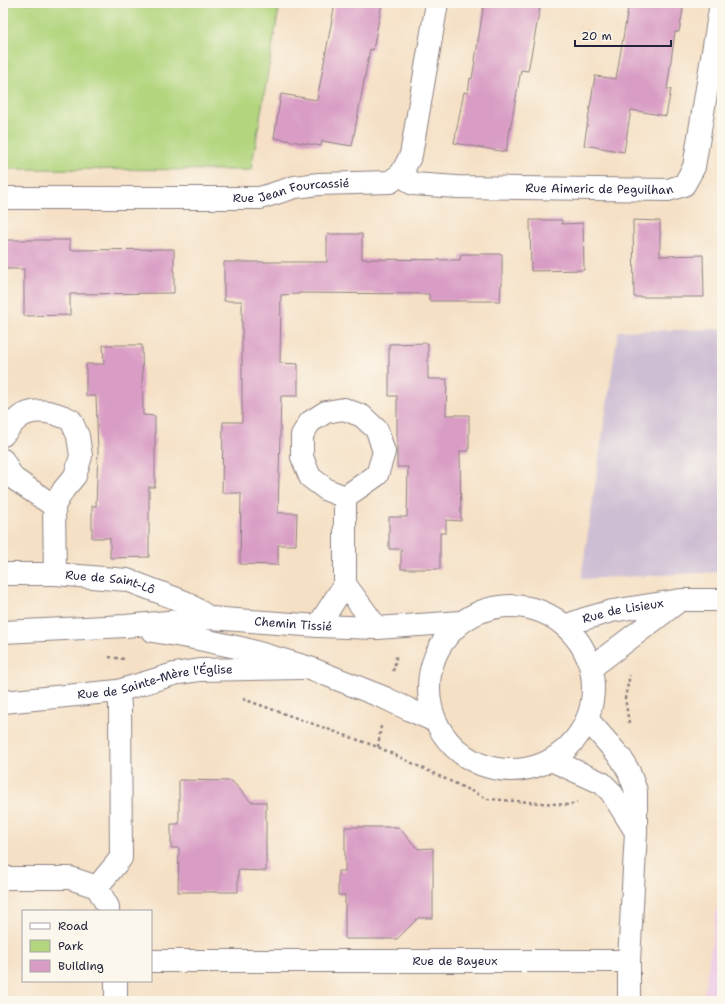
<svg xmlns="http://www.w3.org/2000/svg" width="725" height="1004" font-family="'Shantell Sans',sans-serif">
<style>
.built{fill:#efd0e7}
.industrial{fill:#cdbed3}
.green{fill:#b2d57e;stroke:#6a7c5c}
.building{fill:#d99dc5}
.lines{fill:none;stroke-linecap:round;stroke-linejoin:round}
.minor-casing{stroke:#8c8180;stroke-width:24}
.tertiary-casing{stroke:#8c8180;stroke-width:24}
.path{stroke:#8c8180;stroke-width:2.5;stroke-dasharray:3 3;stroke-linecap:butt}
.minor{stroke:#fff;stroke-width:22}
.tertiary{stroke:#fff;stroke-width:22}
.labels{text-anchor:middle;stroke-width:3;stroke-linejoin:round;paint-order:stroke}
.street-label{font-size:12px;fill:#22223b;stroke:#fbf7ec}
</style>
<rect width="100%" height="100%" fill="#fbf7ec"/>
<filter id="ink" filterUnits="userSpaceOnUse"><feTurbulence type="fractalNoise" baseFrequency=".025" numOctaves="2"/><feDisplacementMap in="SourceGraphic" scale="8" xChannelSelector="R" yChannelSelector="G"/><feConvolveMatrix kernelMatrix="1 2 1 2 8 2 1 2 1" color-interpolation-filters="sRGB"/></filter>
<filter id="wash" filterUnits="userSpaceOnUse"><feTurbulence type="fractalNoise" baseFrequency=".012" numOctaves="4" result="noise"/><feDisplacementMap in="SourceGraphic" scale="16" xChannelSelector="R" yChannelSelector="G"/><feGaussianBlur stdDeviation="0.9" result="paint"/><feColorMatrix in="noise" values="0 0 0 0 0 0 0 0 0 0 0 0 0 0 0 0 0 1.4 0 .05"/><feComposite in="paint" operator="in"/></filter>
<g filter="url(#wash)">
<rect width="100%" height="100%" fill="#f5e0c5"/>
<path class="built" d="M 722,872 L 722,1001 L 703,1001 Z"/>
<path class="industrial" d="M 722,329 L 722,572 L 581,579 L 618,331 Z"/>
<path class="green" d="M 3,3 L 280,3 L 251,170 L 3,169 Z"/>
<g id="blocks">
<g class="building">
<path d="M 335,3 L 382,3 L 373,50 L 370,49 L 352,146 L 322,141 L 321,146 L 274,138 L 281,94 L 317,100 Z"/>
<path d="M 484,3 L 541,3 L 528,71 L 521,70 L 506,152 L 454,143 L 464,92 L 468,93 L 470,78 L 472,79 Z"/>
<path d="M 629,3 L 684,3 L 679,32 L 675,32 L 667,89 L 671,89 L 666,116 L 631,110 L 624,152 L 584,145 L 595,76 L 616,79 Z"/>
<path d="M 530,220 L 562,220 L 562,224 L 583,223 L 584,270 L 531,271 Z"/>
<path d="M 633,220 L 660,221 L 660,256 L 703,255 L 704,297 L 634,297 Z"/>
<path d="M 327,234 L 362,234 L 362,259 L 460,260 L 461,254 L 502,254 L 502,285 L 501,285 L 500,301 L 429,301 L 429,294 L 299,293 L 299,294 L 281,295 L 280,363 L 298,364 L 298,396 L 281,396 L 278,513 L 297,513 L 296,545 L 278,545 L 278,565 L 240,564 L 241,493 L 222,493 L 223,422 L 242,422 L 242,301 L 224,301 L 224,262 L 327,262 Z"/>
<path d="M 3,240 L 70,240 L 70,250 L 174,249 L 174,293 L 70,294 L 70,315 L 24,316 L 24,269 L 3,269 Z"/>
<path d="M 428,343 L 428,379 L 447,379 L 446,415 L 469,415 L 469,451 L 460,451 L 461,521 L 446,520 L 446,533 L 440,533 L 440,569 L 401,569 L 401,549 L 389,549 L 389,517 L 407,517 L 408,467 L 397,467 L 397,396 L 389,396 L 389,344 Z"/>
<path d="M 103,345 L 142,345 L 143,415 L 155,416 L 155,487 L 149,487 L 149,557 L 110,558 L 110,538 L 92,538 L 92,506 L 96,506 L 98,451 L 96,396 L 86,396 L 86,364 L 104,364 Z"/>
<path d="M 179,780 L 232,781 L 251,802 L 266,802 L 266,871 L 238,870 L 238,892 L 178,892 L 179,848 L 171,848 L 171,824 L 179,824 Z"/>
<path d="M 345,827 L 398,827 L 418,849 L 433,848 L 433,918 L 418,918 L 397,939 L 345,939 L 345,895 L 338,895 L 338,871 L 345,871 Z"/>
</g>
</g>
</g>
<g filter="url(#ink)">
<use href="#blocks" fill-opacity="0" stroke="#8c8180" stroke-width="1"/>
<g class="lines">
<g class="minor-casing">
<g id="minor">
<path id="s1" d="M 401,174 L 413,184 L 457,187 L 668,190 L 684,185 L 694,167 L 721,3"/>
<path id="s2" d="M 3,198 L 260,198 L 295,187 L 319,184 L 390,182 L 401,174 L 411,155 L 437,3"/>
<path d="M 3,435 C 8,429 14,421 20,417 C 36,406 56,413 71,420 L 78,436 L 81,456 L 75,476 L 64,489 L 54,506 L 55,574"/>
<path d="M 3,460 L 13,478 L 54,506"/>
<path id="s3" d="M 3,574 L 55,574 L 127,580 L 185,602 L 210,618"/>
<path d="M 345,584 L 377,628"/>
<path d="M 318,626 L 345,584 L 345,497 L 377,475 L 384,452 L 377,430 L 362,416 L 344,409 L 326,412 L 310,422 L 302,435 L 302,457 L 310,477 L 327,490 L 345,497"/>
<path id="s4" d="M 3,702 L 118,691 L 174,674 L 200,670 L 302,668"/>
<path d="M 551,760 L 602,783 L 611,792 L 636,832 L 636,791 L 629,772 L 621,758 L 587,719"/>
<path d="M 3,878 L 70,878 L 97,887 L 108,907 L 108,911"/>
<path d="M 97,887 L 121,858 L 120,705 L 118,691"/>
<path id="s5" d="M 151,961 L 629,961 L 636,832"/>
<path d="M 629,961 L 629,1001"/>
<path d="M 116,1001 L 116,981"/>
</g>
</g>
<g class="tertiary-casing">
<g id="tertiary">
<circle cx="511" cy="688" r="82"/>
<path id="s6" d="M 565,626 L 584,619 L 612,611 L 681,600 L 722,600"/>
<path d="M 153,631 L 199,639 L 245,649 L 307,667 L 385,698 L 408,709 L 435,721"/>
<path id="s7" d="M 3,632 L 126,626 L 210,618 L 318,626 L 377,628 L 461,622"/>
<path d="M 591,668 L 679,601"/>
</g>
</g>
<g class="path">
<path d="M 109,657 L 124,659"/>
<path d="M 393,671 L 396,660 L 396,654"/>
<path d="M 243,699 L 378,747 L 488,799 L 569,805 L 577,802"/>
<path d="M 629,723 L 625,698 L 630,675"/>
<path d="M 378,747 L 381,726"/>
</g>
<use href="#minor" class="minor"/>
<use href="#tertiary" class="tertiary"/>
</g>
</g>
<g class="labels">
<g class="street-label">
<text dy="4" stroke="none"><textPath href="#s1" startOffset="202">Rue Aimeric de Peguilhan</textPath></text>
<text dy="4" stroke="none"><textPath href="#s2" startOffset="289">Rue Jean Fourcassié</textPath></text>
<text dy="4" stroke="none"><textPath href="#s3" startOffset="108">Rue de Saint-Lô</textPath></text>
<text dy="4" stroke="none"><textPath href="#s6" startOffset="60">Rue de Lisieux</textPath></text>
<text dy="4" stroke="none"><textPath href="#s7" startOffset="291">Chemin Tissié</textPath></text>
<text dy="4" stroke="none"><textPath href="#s4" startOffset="154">Rue de Sainte-Mère l'Église</textPath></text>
<text dy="4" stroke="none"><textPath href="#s5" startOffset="304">Rue de Bayeux</textPath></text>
</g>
</g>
<rect width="725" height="1004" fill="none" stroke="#fbf7ec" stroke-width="16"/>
<rect x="22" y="910" width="130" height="72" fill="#fbf7ec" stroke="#a4a2a5"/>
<rect x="30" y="923" width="20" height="6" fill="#ffffff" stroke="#a4a2a5"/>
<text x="58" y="930" font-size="12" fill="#22223b">Road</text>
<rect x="30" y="940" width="20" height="12" fill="#b2d57e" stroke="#a4a2a5"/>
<text x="58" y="950" font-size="12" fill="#22223b">Park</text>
<rect x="30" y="960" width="20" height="12" fill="#d99dc5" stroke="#a4a2a5"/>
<text x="58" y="970" font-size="12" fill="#22223b">Building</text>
<path d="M575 40v6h96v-6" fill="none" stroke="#22223b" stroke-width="2"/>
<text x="581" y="40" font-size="12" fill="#22223b" stroke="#fbf7ec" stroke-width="3" paint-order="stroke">20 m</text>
</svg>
